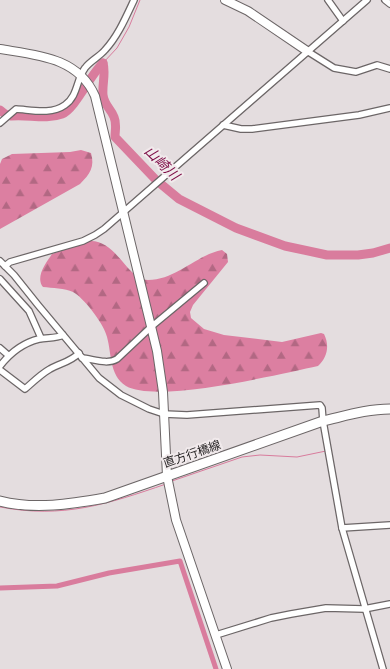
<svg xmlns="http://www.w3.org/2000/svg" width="390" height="669" font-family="'IBM Plex Sans','Noto Sans JP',sans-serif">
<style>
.forest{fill:url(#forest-firs)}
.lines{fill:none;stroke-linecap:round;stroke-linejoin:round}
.stream{stroke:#d97c9d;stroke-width:1}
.canal{stroke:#d97c9d;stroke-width:5}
.river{stroke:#d97c9d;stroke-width:9}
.street-casing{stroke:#6c6667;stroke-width:8}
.secondary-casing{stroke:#6c6667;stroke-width:10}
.primary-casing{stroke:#6c6667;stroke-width:11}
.street{stroke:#fff;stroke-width:5.5}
.secondary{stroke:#fff;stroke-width:8}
.primary{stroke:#fff;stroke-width:9}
.labels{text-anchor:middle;stroke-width:4;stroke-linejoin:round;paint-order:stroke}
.street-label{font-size:12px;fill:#262324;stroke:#f1eaec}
.water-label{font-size:14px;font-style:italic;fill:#7d0b45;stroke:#f1eaec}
</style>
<defs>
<pattern id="forest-firs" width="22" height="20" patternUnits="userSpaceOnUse" patternTransform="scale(1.25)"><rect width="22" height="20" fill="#dc7fa1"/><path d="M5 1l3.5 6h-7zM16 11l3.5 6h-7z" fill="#b26883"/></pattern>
</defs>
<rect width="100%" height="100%" fill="#e4dddf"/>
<g class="forest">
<path d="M 81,150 L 91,153 C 95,167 90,174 80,184 L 0,229 L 0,164 L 2,159 L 12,154 L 70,152 Z"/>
<path d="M 90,241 C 117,240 127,280 148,280 C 176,280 196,255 222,250 L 227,254 L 228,262 L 193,305 L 190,312 L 191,318 L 204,329 L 224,335 L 282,342 L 321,333 L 324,334 C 330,346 327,358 318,366 C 280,374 157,404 126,386 C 108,375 112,350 106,334 C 103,323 83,297 73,292 C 65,288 52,288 43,287 C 35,277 46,263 52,254 Z"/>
</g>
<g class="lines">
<g class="stream">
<path d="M 103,63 L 117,48 L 129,27 L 140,0"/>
<path d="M 172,481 L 242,457 L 260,455 L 297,457 L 326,451"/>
<path d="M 0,507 C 63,519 108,504 166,484"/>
</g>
<path class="canal" d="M 0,588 L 57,586 L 109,573 L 180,561 L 216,669"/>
<g class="river">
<path d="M 103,63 C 106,73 102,84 103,95 C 104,105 111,109 114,117 C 117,124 115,130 115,137 L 156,180 L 179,199 L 236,228 L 285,246 L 327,255 L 358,255 L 373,253 L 390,248"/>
<path d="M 0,110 L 5,114 L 11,116 C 27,114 46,120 62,114 C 75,109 90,75 103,63"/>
</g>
<g class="street-casing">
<g id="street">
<path d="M 328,0 L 343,21"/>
<path d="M 385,0 L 390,4"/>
<path d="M 307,51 L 334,68 L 356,72 L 377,65 L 390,69"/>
<path d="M 0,123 L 16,109 C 32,110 51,115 65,105 C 78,96 76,80 85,68 C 90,61 99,57 105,50 C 118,36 126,17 134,0"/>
<path d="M 223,125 L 241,129 L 252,129 L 359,115 L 390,108"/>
<path d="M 0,261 L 14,275 L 38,305 L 99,378 L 121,395 L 149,409 L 164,414 L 187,415 L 320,405 L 322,408 L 323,421 L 342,528 L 383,669"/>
<path d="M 5,266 L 10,262 L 83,241 L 95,235 L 104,229 L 367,0"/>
<path d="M 0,279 L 29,311 L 41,338"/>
<path d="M 0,348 L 8,355"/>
<path d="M 82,358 C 93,359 107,365 117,359 L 151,327 L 204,283"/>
<path d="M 0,366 C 10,353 23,343 39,339 C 47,337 55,339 63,335"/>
<path d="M 0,370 L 25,389 C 33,382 41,374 50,369 C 60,363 71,362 79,353"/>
<path d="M 342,528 L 390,525"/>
<path d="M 216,635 L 271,618 L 291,614 L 326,608 L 364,609 L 390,604"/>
</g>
</g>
<g class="secondary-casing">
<g id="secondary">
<path d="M 225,0 L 248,11 L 307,51"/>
<path d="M 0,49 C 36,55 78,57 95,96 L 157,351 L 163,392 L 167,476 L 176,520 L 227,669"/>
</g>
</g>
<g class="primary-casing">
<path id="primary" d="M 0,501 C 35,510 71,504 105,498 L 323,421 C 345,416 367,409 390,409"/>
</g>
<use href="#street" class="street"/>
<use href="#secondary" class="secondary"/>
<use href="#primary" class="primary"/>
</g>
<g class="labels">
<g class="street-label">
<text transform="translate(192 454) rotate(-19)" y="4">直方行橋線</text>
</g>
<g class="water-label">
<text transform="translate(162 163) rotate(44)" y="5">山崎川</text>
</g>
</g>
</svg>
